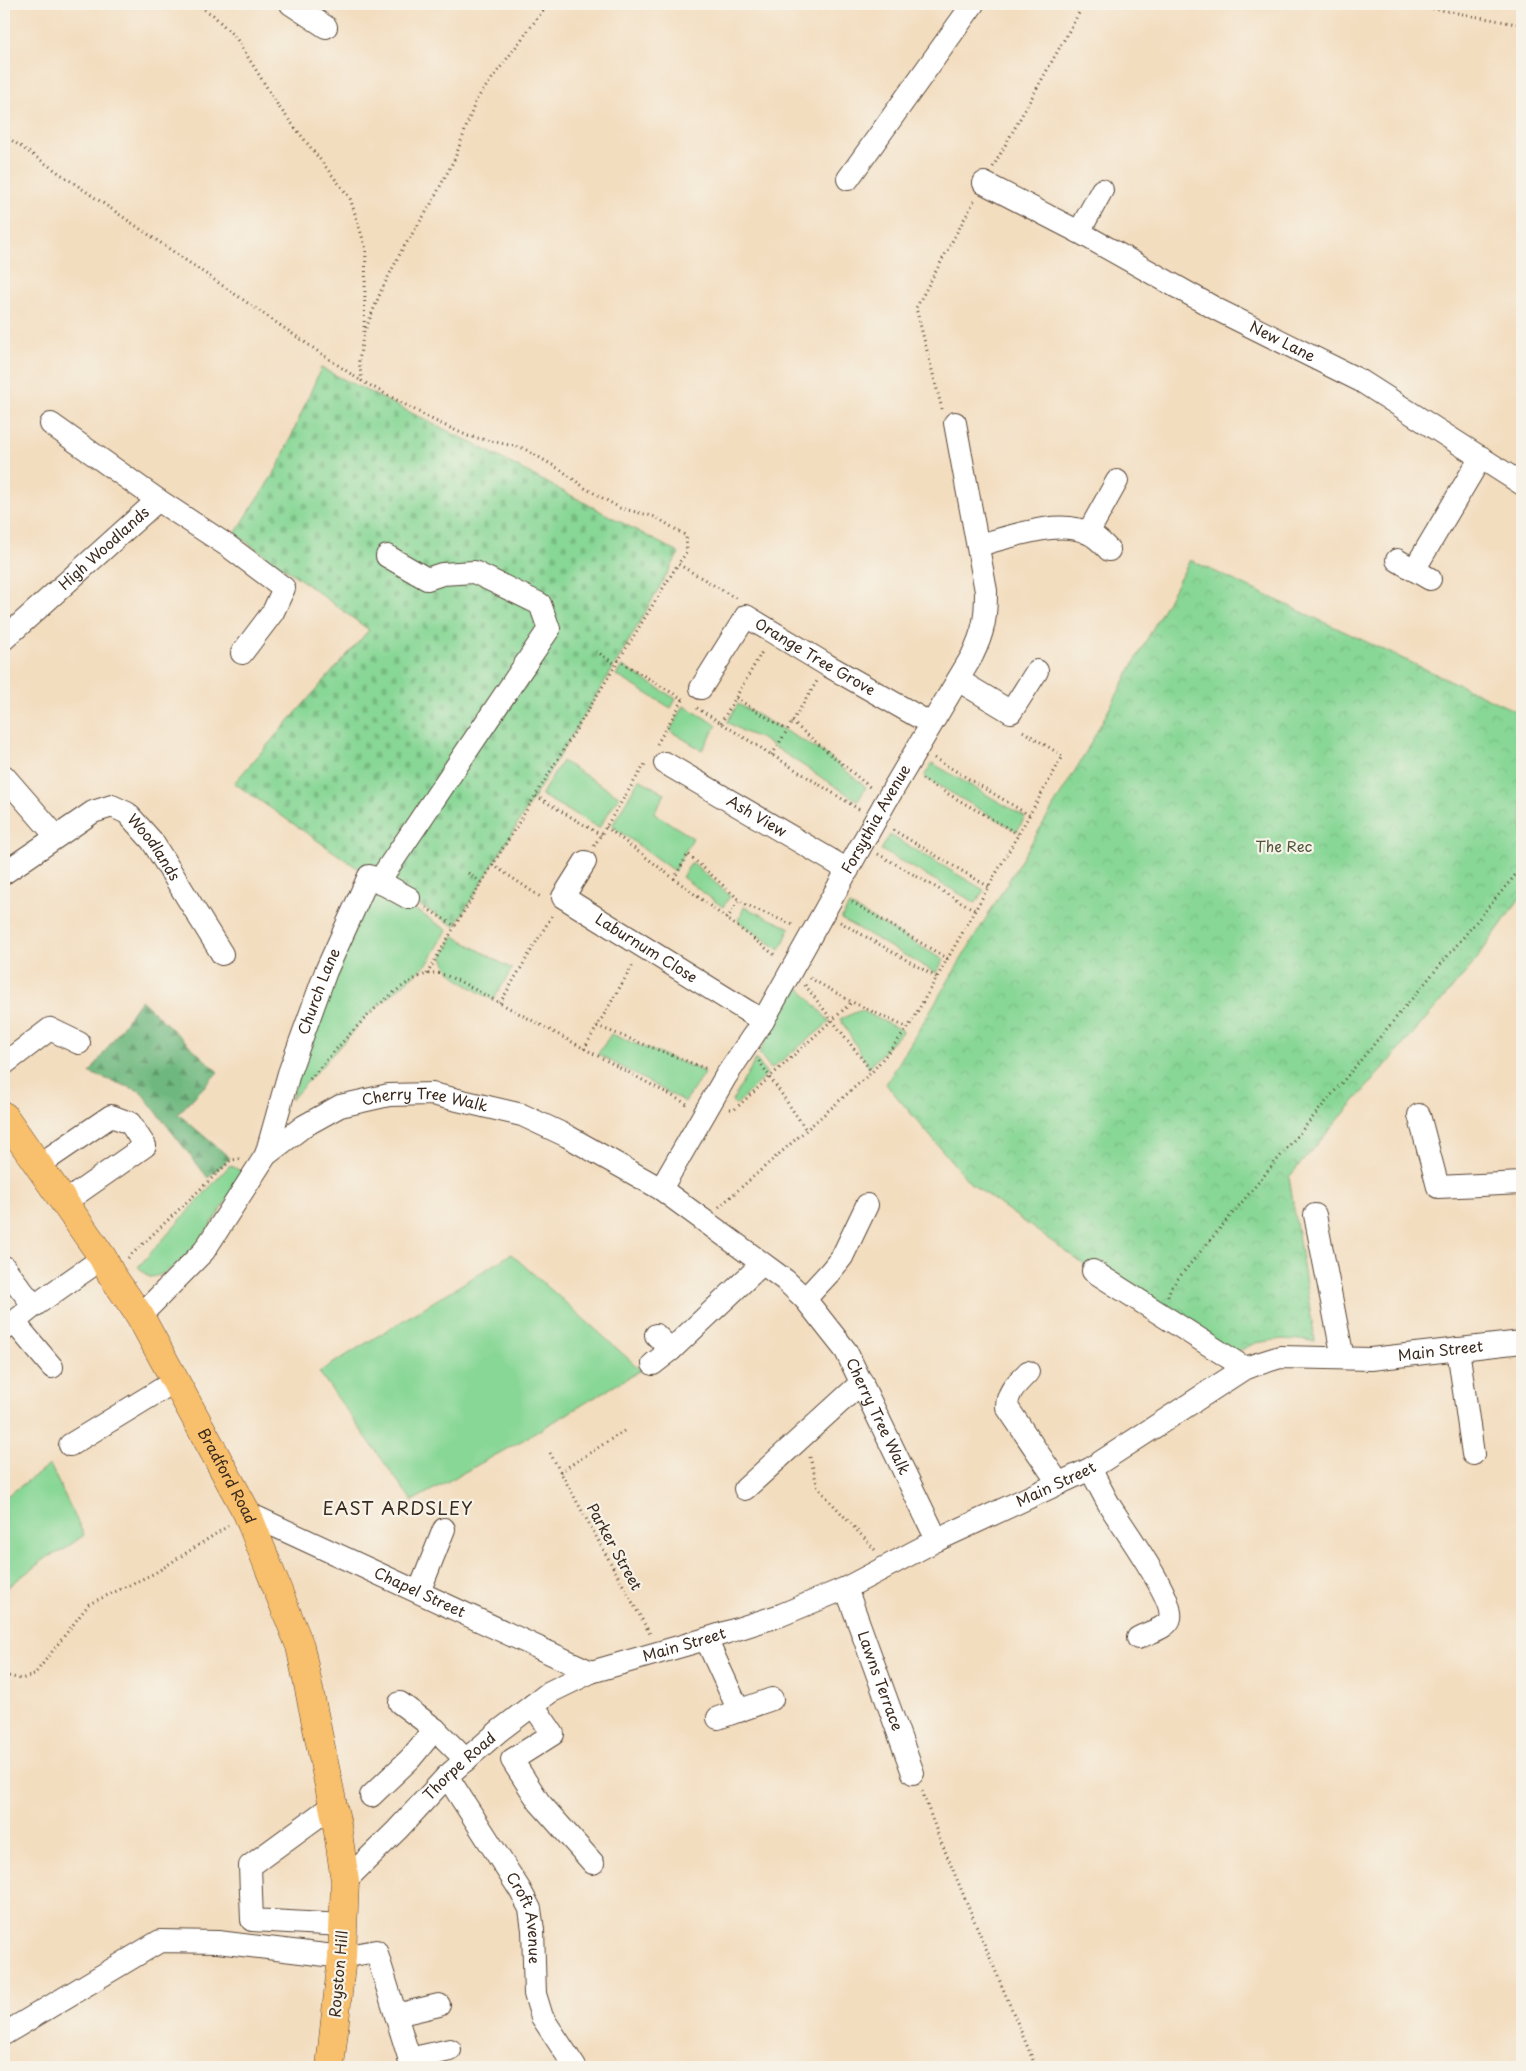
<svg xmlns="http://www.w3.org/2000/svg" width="1526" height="2071" font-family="'Playpen Sans',sans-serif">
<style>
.grass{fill:#88d796;stroke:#62805a}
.forest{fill:url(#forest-firs);stroke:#54714e}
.cemetery{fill:url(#cemetery-stones);stroke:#62805a}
.park{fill:url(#park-crowns);stroke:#62805a}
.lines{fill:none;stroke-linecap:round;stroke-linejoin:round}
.minor-casing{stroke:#574536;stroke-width:24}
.major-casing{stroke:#574536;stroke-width:29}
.path{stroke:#574536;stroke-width:3;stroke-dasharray:1 4;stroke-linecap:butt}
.minor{stroke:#fff;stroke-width:22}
.major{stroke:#f8bf6c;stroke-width:28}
.labels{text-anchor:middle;stroke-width:4.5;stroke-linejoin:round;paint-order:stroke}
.street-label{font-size:15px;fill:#3b2a1e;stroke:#f7f3e8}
.park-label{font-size:15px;fill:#4e553c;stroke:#f7f3e8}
.quarter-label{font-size:18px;letter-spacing:1px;fill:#3b2a1e;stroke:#f7f3e8}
</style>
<defs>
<pattern id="forest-firs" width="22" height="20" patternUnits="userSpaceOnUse" patternTransform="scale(1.25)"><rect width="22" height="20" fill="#6eb87f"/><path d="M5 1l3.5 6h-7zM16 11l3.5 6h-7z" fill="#5c9667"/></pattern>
<pattern id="cemetery-stones" width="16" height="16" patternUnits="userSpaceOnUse" patternTransform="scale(1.25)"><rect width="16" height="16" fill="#88d796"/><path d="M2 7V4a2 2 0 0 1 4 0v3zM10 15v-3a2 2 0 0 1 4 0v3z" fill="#76b981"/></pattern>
<pattern id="park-crowns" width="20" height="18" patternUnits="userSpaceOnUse" patternTransform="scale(1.25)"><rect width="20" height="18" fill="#88d796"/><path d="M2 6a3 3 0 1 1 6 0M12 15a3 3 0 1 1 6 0" fill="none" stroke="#76b981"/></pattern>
</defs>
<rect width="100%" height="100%" fill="#f7f3e8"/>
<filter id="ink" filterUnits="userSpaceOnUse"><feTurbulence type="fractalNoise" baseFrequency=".02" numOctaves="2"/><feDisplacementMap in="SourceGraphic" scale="10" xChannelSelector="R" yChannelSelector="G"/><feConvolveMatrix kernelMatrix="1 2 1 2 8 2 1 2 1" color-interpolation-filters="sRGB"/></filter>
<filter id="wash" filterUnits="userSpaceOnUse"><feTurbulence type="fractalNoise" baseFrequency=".0096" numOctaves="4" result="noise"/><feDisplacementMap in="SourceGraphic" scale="20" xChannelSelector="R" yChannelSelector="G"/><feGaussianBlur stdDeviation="1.12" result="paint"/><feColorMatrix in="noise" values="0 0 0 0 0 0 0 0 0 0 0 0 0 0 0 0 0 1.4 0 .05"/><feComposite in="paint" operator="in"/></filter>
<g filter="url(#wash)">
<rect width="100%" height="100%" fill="#f3ddbf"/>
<g class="grass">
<path d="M 622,666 L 676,699 L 671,708 L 616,675 Z"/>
<path d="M 738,704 L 824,753 L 866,787 L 858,801 L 762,739 L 744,732 L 727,722 Z"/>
<path d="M 684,706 L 717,725 L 702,750 L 670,731 Z"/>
<path d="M 562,761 L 619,796 L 599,828 L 541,795 Z"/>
<path d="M 932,763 L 1025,817 L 1017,831 L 924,777 Z"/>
<path d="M 639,779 L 665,794 L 654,813 L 693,838 L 674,871 L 612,826 Z"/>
<path d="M 890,835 L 984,890 L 976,903 L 881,850 Z"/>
<path d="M 692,862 L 730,896 L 723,907 L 682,877 Z"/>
<path d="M 376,885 L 447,930 L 428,963 L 369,1014 L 291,1100 L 329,981 Z"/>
<path d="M 849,905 L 944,960 L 936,973 L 841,919 Z"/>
<path d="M 744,907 L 790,928 L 780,950 L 738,921 Z"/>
<path d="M 454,936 L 512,969 L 493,1000 C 475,989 448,979 443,956 Z"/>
<path d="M 797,985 L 830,1022 L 771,1069 L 759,1053 Z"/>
<path d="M 861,1010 L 903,1031 L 869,1067 L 840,1019 Z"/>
<path d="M 611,1034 L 705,1072 L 685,1102 L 598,1054 Z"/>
<path d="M 756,1059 L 767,1074 L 736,1105 L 732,1101 Z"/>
<path d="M 230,1165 L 244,1173 C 226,1201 184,1277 149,1277 L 138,1267 Z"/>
<path d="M 511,1254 L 641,1370 L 523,1440 L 412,1501 L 319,1372 Z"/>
<path d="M 50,1465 L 84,1535 L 62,1551 L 49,1556 L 5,1589 L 4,1498 Z"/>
</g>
<path class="forest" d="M 141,1000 L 218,1072 L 178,1114 L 230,1158 L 208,1178 L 140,1091 L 90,1073 Z"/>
<path class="cemetery" d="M 321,368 L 480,447 L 679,553 L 618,660 L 455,926 L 369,876 L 234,783 L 369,630 L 300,579 L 235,534 L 278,467 Z"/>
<path class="park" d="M 1190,560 L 1522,714 L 1522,895 L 1474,963 L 1289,1177 L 1315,1341 L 1283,1339 L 1255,1343 L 1227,1357 L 1093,1271 L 970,1183 L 886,1084 L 1082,759 Z"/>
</g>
<g filter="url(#ink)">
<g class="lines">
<g class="minor-casing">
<g id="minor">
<path d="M 291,4 L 326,27"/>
<path d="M 848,179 L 973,4"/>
<path id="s1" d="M 984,183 L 1079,232 L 1218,310 L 1361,381 L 1522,484"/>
<path d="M 1079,232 L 1102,190"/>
<path d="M 51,424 L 158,500"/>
<path d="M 1088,533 L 1117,481"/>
<path d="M 978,545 C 1009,538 1058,518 1088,533 C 1096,536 1103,544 1109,550"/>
<path d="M 1397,560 L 1430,579"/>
<path d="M 1414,570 L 1481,457"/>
<path id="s2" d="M 4,639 L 158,500 L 228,546 L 284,588 L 273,612 L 242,653"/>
<path d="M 958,680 L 1011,712 L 1037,671"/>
<path id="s3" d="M 701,688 L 746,616 L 827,665 L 931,724"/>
<path id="s4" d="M 665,763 L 848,870"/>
<path d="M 4,776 L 56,836"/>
<path id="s5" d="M 585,862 L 563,897 L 763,1021"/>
<path id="s6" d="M 4,873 L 93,812 L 112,806 L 127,813 L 152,841 L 222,954"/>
<path d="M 379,881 L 549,629 L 540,604 L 474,572 L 442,574 L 427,579 L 387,556"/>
<path d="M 4,1064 L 50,1029 L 79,1043"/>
<path d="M 1419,1115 L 1438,1187 L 1522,1183"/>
<path id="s7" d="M 266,1155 L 289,1073 L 326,971 L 369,876 L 409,898"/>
<path d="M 39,1165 L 111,1116 L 130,1123 L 145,1146 L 65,1202"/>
<path id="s8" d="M 661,1189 L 726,1076 L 763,1021 L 886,801 L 972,656 C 984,631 986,618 986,591 L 955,423"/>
<path d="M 1315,1215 L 1343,1358"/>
<path d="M 4,1267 L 34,1306"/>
<path d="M 1093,1271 L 1245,1368"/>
<path d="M 805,1299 L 830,1272 L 842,1257 L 867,1205"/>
<path id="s9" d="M 140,1316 L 204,1251 L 266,1155 L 304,1126 L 340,1106 L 389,1095 L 432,1094 L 522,1115 L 567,1136 L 661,1189 L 785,1280 L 805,1299 L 846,1351 L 937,1540"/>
<path d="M 14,1322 L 52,1367"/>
<path d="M 4,1330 L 34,1306 L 103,1258"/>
<path d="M 656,1335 L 671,1350"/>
<path d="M 1458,1349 L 1473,1454"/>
<path d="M 653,1364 L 671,1350 L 762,1264"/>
<path d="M 1028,1372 C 1018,1383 1007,1391 1007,1407 L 1059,1484"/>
<path d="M 70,1445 L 175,1381"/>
<path d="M 1090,1469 C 1097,1481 1103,1494 1110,1506 C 1122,1526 1175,1598 1170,1618 C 1168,1628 1147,1633 1138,1638"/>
<path d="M 745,1489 L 862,1382"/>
<path id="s10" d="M 247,1513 L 591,1672"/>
<path id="s11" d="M 846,1588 L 913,1773"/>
<path d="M 419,1592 L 444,1529"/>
<path d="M 706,1639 L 739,1711"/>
<path d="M 400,1703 L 435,1729 L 466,1760"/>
<path d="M 533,1705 L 553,1734 L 512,1760 L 539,1802 L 593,1863"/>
<path d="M 718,1718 L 772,1699"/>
<path id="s12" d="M 447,1776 L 520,1890 L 530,1909 L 533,1930 L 535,1994 L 542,2017 L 575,2067"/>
<path d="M 371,1796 L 410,1759 L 435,1729"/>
<path d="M 332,1806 L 250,1866 L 252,1920 L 343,1925"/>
<path id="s13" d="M 345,1881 L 397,1830 L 447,1776 L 499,1731 L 550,1692 L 591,1672 L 706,1639 L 781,1615 L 846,1588 L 937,1540 L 1090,1469 L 1245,1368 L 1280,1357 L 1371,1359 L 1522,1342"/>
<path d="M 396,2015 L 439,2005"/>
<path d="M 4,2034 L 160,1941 L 218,1942 L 342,1957 L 376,1951 L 412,2067"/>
<path d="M 409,2059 L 450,2050"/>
</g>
</g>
<g class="major-casing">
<g id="major">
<path id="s14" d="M 4,1116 L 103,1258 L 111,1274 L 140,1316 L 247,1513 L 300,1646 L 337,1825 L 345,1881 L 342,1957 L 330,2067"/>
</g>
</g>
<g class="path">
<path d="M 196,4 L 213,15 L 236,38 L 279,107 L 350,198 L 366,249 L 364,331 L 359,361 L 362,381 L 435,421 L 468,436 L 523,448 L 561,470 L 585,488 L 620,508 L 656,517 L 686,536 L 687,552 L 678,564"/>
<path d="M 1408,4 L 1522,25"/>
<path d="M 4,135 L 361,381"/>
<path d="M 993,167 L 1084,4"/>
<path d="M 366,328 L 381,291 L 402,250 L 430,206 L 455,158 L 476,100 L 548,4"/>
<path d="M 942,409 L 916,308 L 974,201"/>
<path d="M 596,651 L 615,664"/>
<path d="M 618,660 L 684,700"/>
<path d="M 736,698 L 787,730"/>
<path d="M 697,708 L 860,810"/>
<path d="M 792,722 L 872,789"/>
<path d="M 721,723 L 763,650"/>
<path d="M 657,744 L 684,698"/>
<path d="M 772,755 L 817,681"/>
<path d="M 934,758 L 1029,815"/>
<path d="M 922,779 L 1018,834"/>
<path d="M 536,796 L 601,835"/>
<path d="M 606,827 L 776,956"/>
<path d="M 893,830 L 989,887"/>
<path d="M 594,846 L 645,764"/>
<path d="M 878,854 L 975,910"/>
<path d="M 493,865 L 542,898"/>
<path d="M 468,873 L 482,883"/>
<path d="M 674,879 L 688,854 L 744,904 L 793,925"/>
<path d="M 852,902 L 948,959"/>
<path d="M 426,908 L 455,926 L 678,564 L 737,599"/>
<path d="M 727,919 L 739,900"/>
<path d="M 840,922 L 938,978"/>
<path d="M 427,974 L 455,926"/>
<path d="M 810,978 L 852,1002 L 908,1028"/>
<path d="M 805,985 L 872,1072"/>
<path d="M 500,1003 L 553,914"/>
<path d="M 597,1026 L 707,1069"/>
<path d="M 584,1049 L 634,963"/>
<path d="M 759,1061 L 807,1131"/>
<path d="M 310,1079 C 335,1051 396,975 434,973 C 443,973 451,978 459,981 L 687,1104"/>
<path d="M 730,1109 L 735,1109 L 852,1002"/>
<path d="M 719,1207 L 872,1072 L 908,1028 L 1063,756 L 1021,730"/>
<path d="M 128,1258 L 231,1160 L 240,1159"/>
<path d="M 1168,1296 L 1171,1287 L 1522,867"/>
<path d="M 550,1453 L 650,1634"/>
<path d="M 810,1457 L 818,1488 L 875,1550"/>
<path d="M 560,1472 L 627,1429"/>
<path d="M 4,1675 L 21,1679 L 34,1675 L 89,1604 L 155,1573 L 228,1526"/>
<path d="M 922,1791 L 937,1832 L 1036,2067"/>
</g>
<use href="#minor" class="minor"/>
<use href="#major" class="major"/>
</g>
</g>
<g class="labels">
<g class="street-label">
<text dy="5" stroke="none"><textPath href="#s1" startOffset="338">New Lane</textPath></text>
<text dy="5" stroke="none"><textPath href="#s2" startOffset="135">High Woodlands</textPath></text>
<text dy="5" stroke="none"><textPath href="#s3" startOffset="165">Orange Tree Grove</textPath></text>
<text dy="5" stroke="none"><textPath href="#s4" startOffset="106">Ash View</textPath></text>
<text dy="5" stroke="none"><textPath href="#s8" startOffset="428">Forsythia Avenue</textPath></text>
<text dy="5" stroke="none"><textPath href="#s6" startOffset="188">Woodlands</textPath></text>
<text dy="5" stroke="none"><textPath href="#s5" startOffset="139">Laburnum Close</textPath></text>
<text dy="5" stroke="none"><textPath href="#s7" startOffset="172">Church Lane</textPath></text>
<text dy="5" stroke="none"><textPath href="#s9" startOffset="381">Cherry Tree Walk</textPath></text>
<text dy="5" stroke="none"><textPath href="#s13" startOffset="1248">Main Street</textPath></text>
<text dy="5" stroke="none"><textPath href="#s9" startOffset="958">Cherry Tree Walk</textPath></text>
<text dy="5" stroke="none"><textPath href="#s14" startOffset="424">Bradford Road</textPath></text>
<text dy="5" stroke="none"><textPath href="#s13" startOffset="828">Main Street</textPath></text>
<text transform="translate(614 1547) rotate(61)" y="5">Parker Street</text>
<text dy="5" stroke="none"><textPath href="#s10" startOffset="190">Chapel Street</textPath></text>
<text dy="5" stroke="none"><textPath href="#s13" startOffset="422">Main Street</textPath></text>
<text dy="5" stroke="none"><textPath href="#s11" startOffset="99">Lawns Terrace</textPath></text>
<text dy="5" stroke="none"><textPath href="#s13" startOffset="162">Thorpe Road</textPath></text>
<text dy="5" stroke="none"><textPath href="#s12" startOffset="164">Croft Avenue</textPath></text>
<text transform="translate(339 1974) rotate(-85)" y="5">Royston Hill</text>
</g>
<g class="park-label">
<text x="1284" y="852">The Rec</text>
</g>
<g class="quarter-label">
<text x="398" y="1515">EAST ARDSLEY</text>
</g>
</g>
<rect width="1526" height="2071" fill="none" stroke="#f7f3e8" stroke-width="20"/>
</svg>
